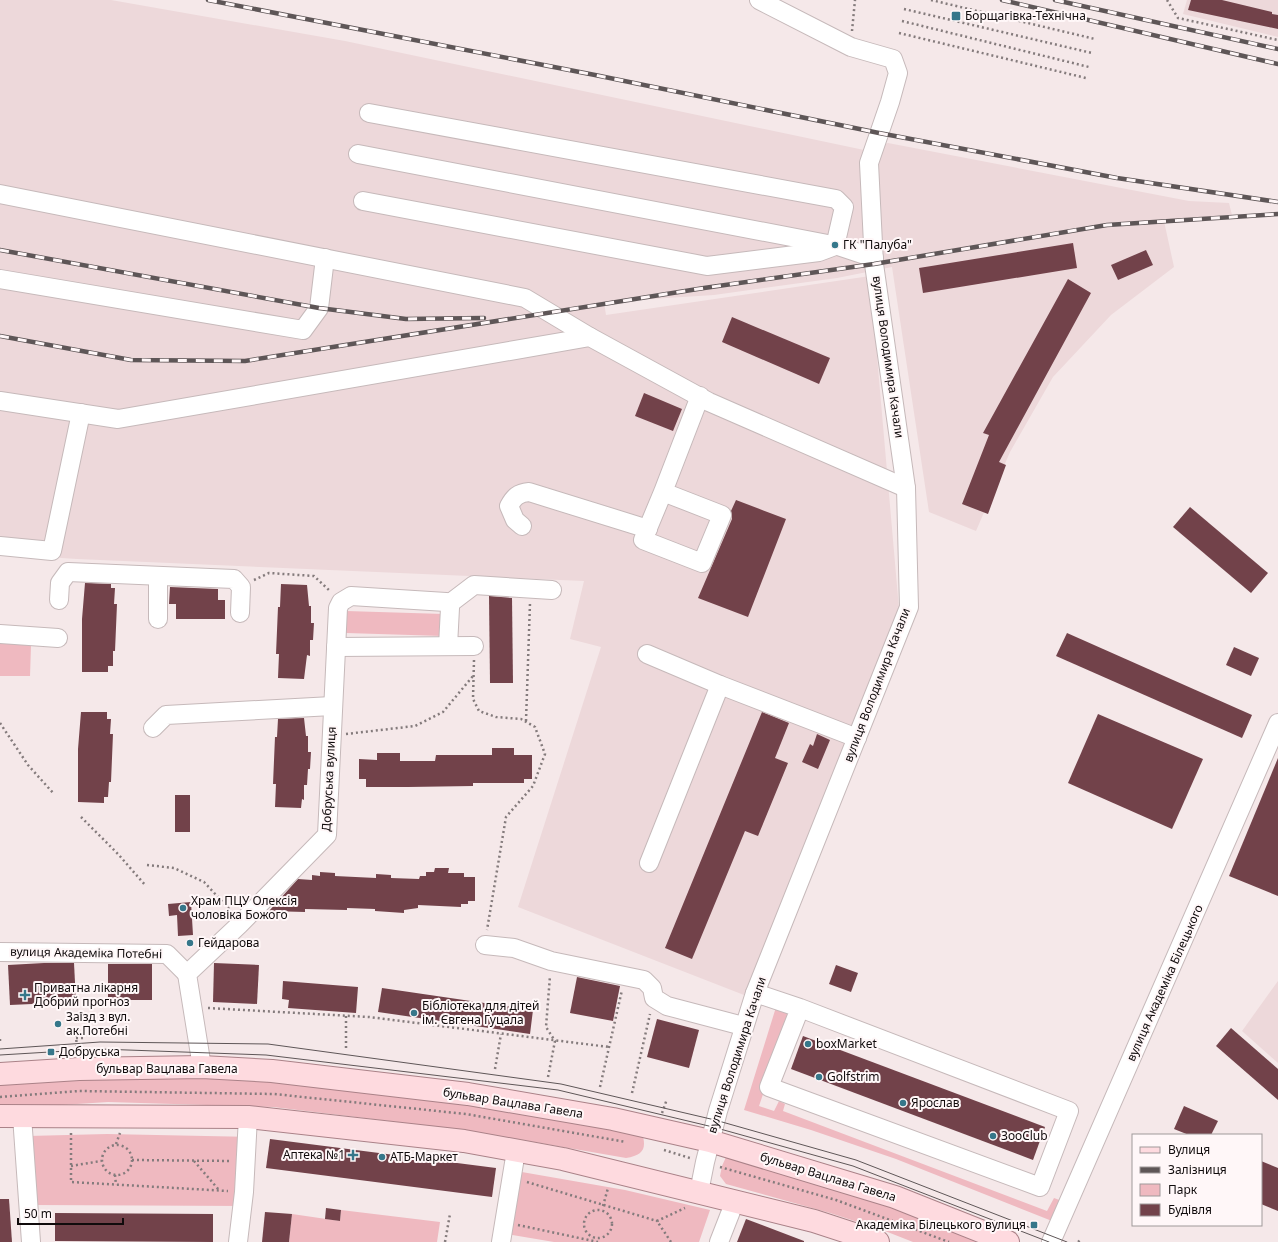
<svg xmlns="http://www.w3.org/2000/svg" width="1278" height="1242" font-family="'Noto Sans',sans-serif">
<style>
.built{fill:#edd8da}
.green{fill:#efb9c0}
.building{fill:#72424a}
.lines{fill:none;stroke-linecap:round;stroke-linejoin:round}
.minor-casing{stroke:#c6b9ba;stroke-width:20}
.major-casing{stroke:#aa8288;stroke-width:24}
.path{stroke:#847b7c;stroke-width:2.5;stroke-dasharray:2 3;stroke-linecap:butt}
.minor{stroke:#fff;stroke-width:18}
.major{stroke:#fedadf;stroke-width:22}
.tram{stroke:#5e5657;stroke-width:1}
.rail-casing{stroke:#5e5657;stroke-width:4.5}
.rail{stroke:#fff7f8;stroke-width:3;stroke-dasharray:9;stroke-linecap:butt}
.poi-dot{fill:#36778a;stroke:#fff7f8;stroke-width:1.5}
.labels{text-anchor:middle;stroke-width:4;stroke-linejoin:round;paint-order:stroke}
.poi-label{font-size:12px;fill:#100b0c;stroke:#fff7f8;text-anchor:start}
.street-label{font-size:12px;fill:#100b0c;stroke:#fff7f8}
</style>
<rect width="100%" height="100%" fill="#f5e8e9"/>
<g class="built">
<path d="M 0,0 L 111,0 L 345,41 L 864,150 L 888,143 L 1189,201 L 1229,203 L 1232,215 L 1164,221 L 1174,267 L 1111,315 L 1053,377 L 1010,452 L 976,531 L 929,512 L 892,267 L 837,278 L 714,295 L 604,302 L 606,315 L 870,276 L 899,609 L 744,995 L 518,907 L 601,647 L 570,639 L 584,581 L 77,559 L 0,554 Z"/>
<path d="M 1187,0 L 1278,0 L 1278,37 L 1183,14 Z"/>
<path d="M 1278,981 L 1278,1063 L 1242,1031 Z"/>
</g>
<g class="green">
<path d="M 346,611 L 444,614 L 443,636 L 346,633 Z"/>
<path d="M 0,643 L 31,644 L 30,676 L 0,676 Z"/>
<path d="M 777,1004 L 790,1015 L 759,1106 L 774,1111 L 779,1101 L 785,1104 L 783,1111 L 1047,1211 L 1054,1198 L 1062,1201 L 1052,1221 L 896,1159 L 811,1130 L 744,1110 Z"/>
<path d="M 107,1076 L 271,1077 L 466,1097 L 642,1133 C 647,1149 643,1155 626,1158 L 464,1130 L 273,1107 L 108,1102 L 0,1109 L 0,1083 Z"/>
<path d="M 107,1134 L 255,1137 L 246,1206 L 35,1205 L 28,1136 Z"/>
<path d="M 726,1157 L 837,1187 L 987,1242 L 913,1242 L 885,1231 L 830,1213 L 726,1184 L 720,1176 L 722,1166 Z"/>
<path d="M 516,1171 L 625,1190 L 710,1210 L 699,1242 L 554,1242 L 507,1234 Z"/>
<path d="M 341,1210 L 440,1222 L 437,1242 L 289,1242 L 292,1214 L 340,1221 Z"/>
</g>
<g class="building">
<path d="M 1191,0 L 1222,0 L 1272,12 L 1272,14 L 1278,15 L 1278,29 L 1188,10 Z"/>
<path d="M 1073,243 L 1077,268 L 923,293 L 919,268 Z"/>
<path d="M 1146,250 L 1153,265 L 1118,280 L 1111,265 Z"/>
<path d="M 1068,279 L 1091,293 L 999,462 L 1006,465 L 988,514 L 962,504 L 989,435 L 983,433 Z"/>
<path d="M 732,317 L 830,358 L 819,384 L 722,342 Z"/>
<path d="M 644,393 L 682,409 L 673,431 L 635,416 Z"/>
<path d="M 736,500 L 786,519 L 748,617 L 698,598 L 732,519 L 731,511 Z"/>
<path d="M 1190,507 L 1268,573 L 1251,593 L 1173,527 Z"/>
<path d="M 85,583 L 111,584 L 111,588 L 115,588 L 114,604 L 117,604 L 115,651 L 113,651 L 113,666 L 108,666 L 108,672 L 82,672 L 82,619 Z"/>
<path d="M 281,584 L 307,585 L 309,606 L 311,606 L 311,623 L 314,623 L 313,640 L 310,640 L 310,656 L 307,655 L 304,679 L 278,678 L 279,654 L 276,654 L 278,607 L 280,607 Z"/>
<path d="M 170,587 L 218,589 L 218,600 L 225,600 L 225,619 L 176,619 L 176,604 L 169,604 Z"/>
<path d="M 489,596 L 512,598 L 513,683 L 490,683 Z"/>
<path d="M 1067,633 L 1252,715 L 1242,738 L 1056,656 Z"/>
<path d="M 1234,647 L 1259,658 L 1251,676 L 1226,665 Z"/>
<path d="M 81,712 L 107,712 L 107,719 L 111,719 L 110,734 L 113,734 L 111,782 L 109,782 L 108,797 L 104,797 L 104,803 L 78,802 L 78,749 Z"/>
<path d="M 762,712 L 789,723 L 775,758 L 788,763 L 758,836 L 745,831 L 692,959 L 665,948 Z"/>
<path d="M 1098,714 L 1203,759 L 1172,829 L 1068,783 Z"/>
<path d="M 304,718 L 306,736 L 308,736 L 308,752 L 311,752 L 310,769 L 308,769 L 307,785 L 304,785 L 304,800 L 302,799 L 301,808 L 275,807 L 276,784 L 273,784 L 275,737 L 277,737 L 278,719 Z"/>
<path d="M 817,734 L 830,740 L 818,769 L 802,762 L 810,744 L 813,746 Z"/>
<path d="M 492,748 L 514,748 L 514,755 L 532,755 L 532,779 L 524,779 L 524,783 L 473,783 L 473,786 L 408,787 L 366,787 L 366,779 L 359,779 L 359,759 L 377,760 L 377,753 L 400,753 L 400,761 L 435,761 L 436,755 L 492,755 Z"/>
<path d="M 1278,758 L 1278,896 L 1229,876 Z"/>
<rect x="175" y="795" width="15" height="37"/>
<path d="M 435,868 L 449,868 L 448,873 L 464,873 L 464,877 L 475,877 L 475,901 L 468,901 L 468,904 L 461,904 L 461,907 L 418,905 L 418,908 L 404,910 L 404,913 L 375,911 L 375,909 L 347,908 L 347,910 L 305,909 L 305,912 L 269,911 L 298,879 L 312,880 L 312,875 L 320,876 L 320,872 L 335,873 L 335,876 L 376,878 L 376,874 L 391,875 L 391,878 L 419,879 L 420,876 L 426,876 L 426,872 L 434,872 Z"/>
<path d="M 191,902 L 193,935 L 178,936 L 177,915 L 169,916 L 168,904 Z"/>
<path d="M 44,963 L 74,963 L 76,1002 L 10,1005 L 8,965 Z"/>
<path d="M 214,963 L 259,965 L 257,1004 L 213,1002 Z"/>
<rect x="108" y="964" width="44" height="36"/>
<path d="M 836,965 L 858,973 L 851,992 L 829,984 Z"/>
<path d="M 577,977 L 620,986 L 613,1021 L 570,1013 Z"/>
<path d="M 283,981 L 358,987 L 356,1013 L 288,1008 L 289,1000 L 282,999 Z"/>
<path d="M 382,988 L 533,1010 L 530,1034 L 378,1012 Z"/>
<path d="M 657,1019 L 699,1030 L 689,1068 L 647,1057 Z"/>
<path d="M 1231,1028 L 1278,1069 L 1278,1100 L 1216,1046 Z"/>
<path d="M 803,1036 L 1045,1127 L 1033,1160 L 791,1069 Z"/>
<path d="M 1184,1106 L 1218,1121 L 1211,1135 L 1189,1135 L 1174,1129 Z"/>
<path d="M 270,1139 L 496,1168 L 492,1197 L 266,1168 Z"/>
<path d="M 1261,1161 L 1278,1168 L 1278,1211 L 1261,1204 Z"/>
<path d="M 0,1199 L 9,1199 L 12,1242 L 0,1242 Z"/>
<path d="M 326,1208 L 341,1210 L 340,1221 L 325,1219 Z"/>
<path d="M 265,1212 L 292,1214 L 289,1242 L 262,1242 Z"/>
<path d="M 55,1213 L 213,1214 L 213,1242 L 55,1241 Z"/>
<path d="M 746,1219 L 804,1241 L 804,1242 L 737,1242 Z"/>
</g>
<g class="lines">
<g class="minor-casing">
<g id="minor">
<path d="M 358,154 L 838,246 L 874,258"/>
<path d="M 0,194 L 525,298 L 590,337"/>
<path d="M 363,201 L 707,266 L 819,252 L 835,246 L 844,207 L 836,199 L 369,113"/>
<path d="M 0,279 L 303,330 L 319,308 L 325,258"/>
<path d="M 0,401 L 118,419 L 590,337 L 709,402 L 906,488"/>
<path d="M 663,492 L 722,515 L 702,563 L 643,540 L 663,492 L 700,396"/>
<path d="M 522,526 L 515,520 L 509,506 C 514,497 518,493 529,492 L 648,529"/>
<path d="M 0,546 L 52,551 L 81,413"/>
<path d="M 158,576 L 158,619"/>
<path d="M 59,600 L 60,583 L 68,572 L 234,579 L 241,587 L 240,613"/>
<path d="M 449,604 L 474,585 L 552,590"/>
<path d="M 0,634 L 58,638"/>
<path d="M 336,647 L 474,646"/>
<path d="M 647,654 L 720,685 L 857,738"/>
<path d="M 153,728 L 166,715 L 332,706"/>
<path d="M 649,863 L 720,685"/>
<path d="M 485,945 L 514,948 L 551,961 L 644,980 L 652,988 L 654,998 L 667,1006 L 743,1026"/>
<path d="M 0,952 L 167,954 L 187,974"/>
<path d="M 755,993 L 800,1008 L 1069,1111 L 1040,1187 L 769,1087 L 800,1008"/>
<path d="M 202,1067 L 187,974 L 239,925 L 327,835 L 338,608 L 341,602 L 351,596 L 446,602 L 450,608 L 448,646"/>
<path d="M 22,1116 L 31,1242"/>
<path d="M 699,1192 L 705,1162 L 718,1111 L 755,993 L 909,607 L 906,488 L 874,264 L 869,163 L 890,102 L 898,73 L 893,59 L 851,47 L 759,0"/>
<path d="M 238,1242 L 244,1192 L 248,1117"/>
<path d="M 501,1242 L 516,1151"/>
<path d="M 719,1242 L 735,1201"/>
<path d="M 1051,1242 L 1278,723"/>
</g>
</g>
<g class="major-casing">
<g id="major">
<path d="M 0,1074 L 79,1069 L 202,1067 L 272,1071 L 468,1094 L 613,1119 L 710,1141 L 895,1197 L 1008,1242"/>
<path d="M 0,1116 L 248,1117 L 464,1141 L 563,1159 L 814,1221 L 878,1242"/>
</g>
</g>
<g class="path">
<path d="M 931,0 L 1095,39"/>
<path d="M 1167,0 L 1178,18 L 1278,40"/>
<path d="M 904,9 L 1092,53"/>
<path d="M 902,21 L 1089,67"/>
<path d="M 852,31 L 855,0"/>
<path d="M 899,33 L 1086,78"/>
<path d="M 254,580 L 269,573 L 314,576 L 331,592"/>
<path d="M 474,660 L 473,699 L 479,711 L 496,717 L 521,719 L 535,727 L 545,754 L 533,786 L 506,817 L 487,930"/>
<path d="M 526,721 L 530,603"/>
<path d="M 0,723 L 28,765 L 54,794"/>
<path d="M 346,734 L 415,726 L 443,712 L 473,676"/>
<path d="M 81,817 L 118,854 L 146,886"/>
<path d="M 147,865 L 174,868 L 204,882 L 232,912"/>
<path d="M 208,1008 L 369,1017 L 609,1047"/>
<path d="M 346,1016 L 346,1051"/>
<path d="M 76,1035 L 77,1051"/>
<path d="M 76,1038 L 83,1038"/>
<path d="M 0,1039 L 0,1042"/>
<path d="M 495,1069 L 501,1034"/>
<path d="M 548,1077 L 555,1041 L 546,1027 L 550,976"/>
<path d="M 600,1087 L 622,990"/>
<path d="M 632,1093 L 650,1014"/>
<path d="M 0,1097 L 79,1091 L 274,1094 L 466,1114 L 626,1142"/>
<path d="M 662,1113 L 667,1099"/>
<path d="M 71,1133 L 71,1182 L 228,1191"/>
<path d="M 116,1144 L 120,1133"/>
<circle cx="117" cy="1160" r="15"/>
<path d="M 664,1150 L 690,1158"/>
<path d="M 132,1160 L 232,1161"/>
<path d="M 194,1161 L 219,1190"/>
<path d="M 71,1166 L 101,1161"/>
<path d="M 720,1167 L 836,1200 L 949,1242"/>
<path d="M 115,1175 L 116,1185"/>
<path d="M 527,1182 L 657,1221"/>
<path d="M 603,1206 L 608,1188"/>
<circle cx="598" cy="1224" r="14"/>
<path d="M 518,1225 L 598,1242"/>
<path d="M 445,1242 L 450,1214"/>
<path d="M 671,1242 L 657,1221 L 685,1208"/>
<path d="M 1078,1242 L 1082,1239"/>
</g>
<use href="#minor" class="minor"/>
<use href="#major" class="major"/>
<g class="tram">
<path d="M 0,1049 L 100,1042 L 268,1044 L 561,1084 L 715,1120 L 856,1160 L 1067,1242"/>
<path d="M 0,1055 L 100,1049 L 266,1055 L 558,1090 L 713,1127 L 853,1166 L 1049,1242"/>
</g>
<g class="rail-casing">
<g id="rail">
<path d="M 208,0 L 595,75 L 879,133 L 1117,178 L 1278,202"/>
<path d="M 1002,0 L 1278,64"/>
<path d="M 1055,0 L 1278,49"/>
<path d="M 0,250 L 319,308 L 406,319 L 484,318"/>
<path d="M 0,336 L 131,360 L 245,361 L 704,288 L 874,264 L 1107,225 L 1278,214"/>
</g>
</g>
<use href="#rail" class="rail"/>
</g>
<g class="poi-dot">
<rect x="951" y="11" width="10" height="10" rx="2"/>
<circle cx="835" cy="245" r="4"/>
<circle cx="183" cy="908" r="4"/>
<circle cx="190" cy="943" r="4"/>
<path d="M23 989h4v4h4v4h-4v4h-4v-4h-4v-4h4z"/>
<circle cx="414" cy="1013" r="4"/>
<circle cx="58" cy="1024" r="4"/>
<circle cx="808" cy="1044" r="4"/>
<rect x="47" y="1048" width="8" height="8" rx="2"/>
<circle cx="819" cy="1077" r="4"/>
<circle cx="903" cy="1103" r="4"/>
<circle cx="993" cy="1136" r="4"/>
<path d="M351 1149h4v4h4v4h-4v4h-4v-4h-4v-4h4z"/>
<circle cx="382" cy="1157" r="4"/>
<rect x="1030" y="1221" width="8" height="8" rx="2"/>
</g>
<g class="labels">
<g class="poi-label">
<text x="965" y="20">Борщагівка-Технічна</text>
<text x="843" y="249">ГК "Палуба"</text>
<text x="191" y="905">Храм ПЦУ Олексія<tspan x="191" dy="14">чоловіка Божого</tspan></text>
<text x="198" y="947">Гейдарова</text>
<text x="34" y="992">Приватна лікарня<tspan x="34" dy="14">Добрий прогноз</tspan></text>
<text x="422" y="1010">Бібліотека для дітей<tspan x="422" dy="14">ім. Євгена Гуцала</tspan></text>
<text x="66" y="1021">Заїзд з вул.<tspan x="66" dy="14">ак.Потебні</tspan></text>
<text x="816" y="1048">boxMarket</text>
<text x="59" y="1056">Добруська</text>
<text x="827" y="1081">Golfstrim</text>
<text x="911" y="1107">Ярослав</text>
<text x="1001" y="1140">ЗооClub</text>
<text x="345" y="1159" text-anchor="end">Аптека №1</text>
<text x="390" y="1161">АТБ-Маркет</text>
<text x="1026" y="1229" text-anchor="end">Академіка Білецького вулиця</text>
</g>
<g class="street-label">
<text transform="translate(888 357) rotate(82)" y="4">вулиця Володимира Качали</text>
<text transform="translate(877 685) rotate(-69)" y="4">вулиця Володимира Качали</text>
<text transform="translate(329 779) rotate(-87)" y="4">Добруська вулиця</text>
<text transform="translate(86 953) rotate(1)" y="4">вулиця Академіка Потебні</text>
<text transform="translate(1165 983) rotate(-66)" y="4">вулиця Академіка Білецького</text>
<text transform="translate(737 1055) rotate(-72)" y="4">вулиця Володимира Качали</text>
<text x="167" y="1073">бульвар Вацлава Гавела</text>
<text transform="translate(513 1103) rotate(9)" y="4">бульвар Вацлава Гавела</text>
<text transform="translate(828 1177) rotate(17)" y="4">бульвар Вацлава Гавела</text>
</g>
</g>
<rect x="1132" y="1134" width="130" height="92" fill="#fff7f8" stroke="#9f999a"/>
<rect x="1140" y="1147" width="20" height="6" fill="#fedadf" stroke="#9f999a"/>
<text x="1168" y="1154" font-size="12" fill="#100b0c">Вулиця</text>
<rect x="1140" y="1167" width="20" height="6" fill="#5e5657" stroke="#9f999a"/>
<text x="1168" y="1174" font-size="12" fill="#100b0c">Залізниця</text>
<rect x="1140" y="1184" width="20" height="12" fill="#efb9c0" stroke="#9f999a"/>
<text x="1168" y="1194" font-size="12" fill="#100b0c">Парк</text>
<rect x="1140" y="1204" width="20" height="12" fill="#72424a" stroke="#9f999a"/>
<text x="1168" y="1214" font-size="12" fill="#100b0c">Будівля</text>
<path d="M18 1218v6h105v-6" fill="none" stroke="#100b0c" stroke-width="2"/>
<text x="24" y="1218" font-size="12" fill="#100b0c" stroke="#fff7f8" stroke-width="3" paint-order="stroke">50 m</text>
</svg>
